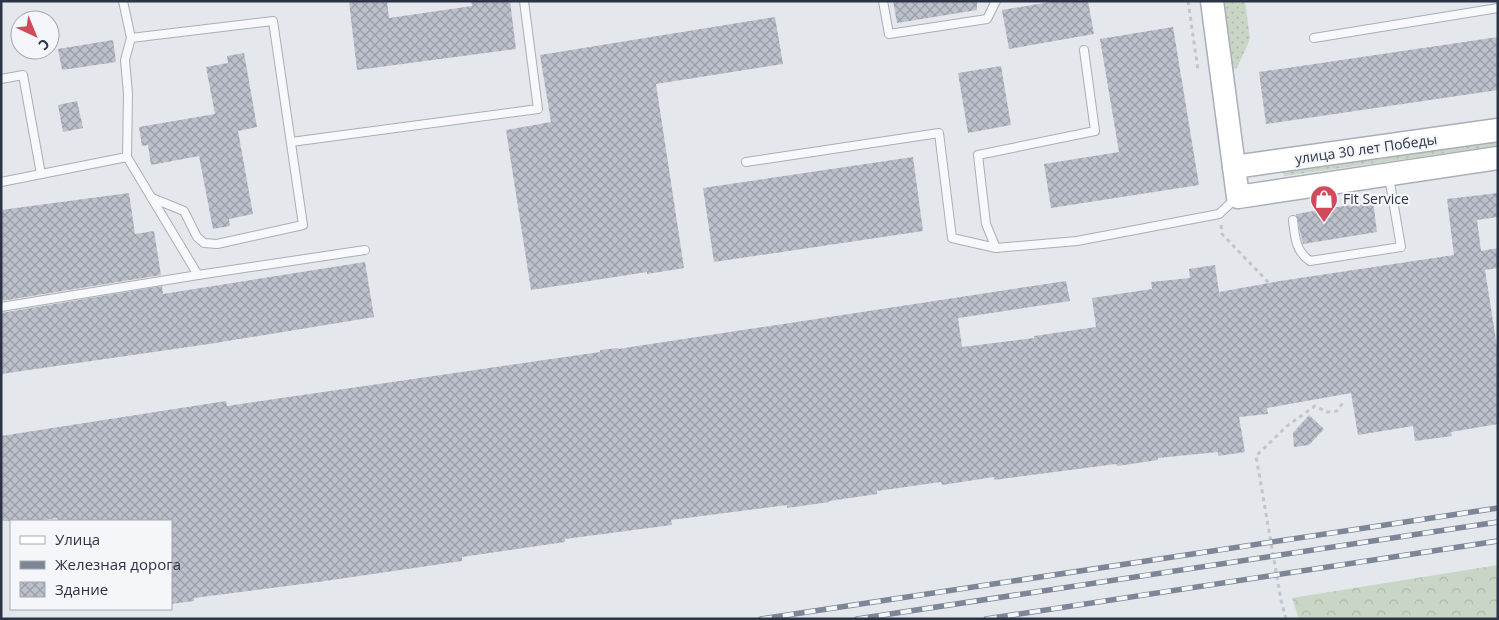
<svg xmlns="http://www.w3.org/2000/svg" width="1499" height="620" font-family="'Open Sans',sans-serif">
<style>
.grass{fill:url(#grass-dots)}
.forest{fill:url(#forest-crowns)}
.building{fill:url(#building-cross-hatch)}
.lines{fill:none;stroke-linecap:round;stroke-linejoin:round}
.lane-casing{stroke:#a9aeb7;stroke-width:10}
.secondary-casing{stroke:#a9aeb7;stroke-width:25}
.path{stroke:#c2c5cb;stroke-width:3;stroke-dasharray:4 4;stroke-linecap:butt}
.lane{stroke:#f7f8fa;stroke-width:8}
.secondary{stroke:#fff;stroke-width:22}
.rail-casing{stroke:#7d8696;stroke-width:5.5}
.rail{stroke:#f4f6f9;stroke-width:4;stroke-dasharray:11;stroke-linecap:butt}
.labels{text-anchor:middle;stroke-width:4.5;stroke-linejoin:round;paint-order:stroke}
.street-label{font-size:14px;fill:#2b3445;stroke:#f4f6f9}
.poi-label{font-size:14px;fill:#2b3445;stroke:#f4f6f9;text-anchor:start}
</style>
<defs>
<pattern id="grass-dots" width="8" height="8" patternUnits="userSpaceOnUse" patternTransform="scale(1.25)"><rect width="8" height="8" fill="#c9d6c5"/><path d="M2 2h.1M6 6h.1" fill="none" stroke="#adb8ab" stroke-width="1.8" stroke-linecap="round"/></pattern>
<pattern id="forest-crowns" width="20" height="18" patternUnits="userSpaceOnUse" patternTransform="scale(1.25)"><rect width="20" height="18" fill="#c9d6c5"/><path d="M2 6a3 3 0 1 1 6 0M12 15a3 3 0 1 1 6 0" fill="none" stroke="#adb8ab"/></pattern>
<pattern id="building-cross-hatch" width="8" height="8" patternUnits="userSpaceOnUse" patternTransform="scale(1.25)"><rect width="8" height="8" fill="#bbc0ca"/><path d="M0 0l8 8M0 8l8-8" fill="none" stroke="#989da6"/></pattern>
</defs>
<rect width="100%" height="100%" fill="#e4e7ec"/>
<g class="grass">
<path d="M 1222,1 L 1245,1 L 1250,39 L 1237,68 L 1228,71 Z"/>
<path d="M 1498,140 L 1498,146 L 1284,176 L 1283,171 Z"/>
</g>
<path class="forest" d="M 1498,565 L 1498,619 L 1299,619 L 1292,598 Z"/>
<g class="building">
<path d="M 356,1 L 387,1 L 389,18 L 472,6 L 471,1 L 510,1 L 516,49 L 357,70 L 349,2 Z"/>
<path d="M 893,1 L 977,1 L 977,10 L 897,23 Z"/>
<path d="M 1056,1 L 1088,1 L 1094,34 L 1009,49 L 1002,10 Z"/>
<path d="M 775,17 L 783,64 L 656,84 L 684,268 L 647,274 L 647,272 L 531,290 L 506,130 L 551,122 L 540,55 Z"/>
<path d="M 1173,27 L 1199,185 L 1051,208 L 1044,164 L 1119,152 L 1100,39 Z"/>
<path d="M 1498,37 L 1498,90 L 1266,124 L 1259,72 Z"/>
<path d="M 113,40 L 116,62 L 62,70 L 58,49 Z"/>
<path d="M 244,53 L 257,127 L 238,131 L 253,214 L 229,219 L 230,226 L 213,229 L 199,156 L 151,165 L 148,145 L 142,146 L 139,127 L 215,114 L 206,67 L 228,63 L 227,56 Z"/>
<path d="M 1001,66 L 1011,125 L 968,133 L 958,73 Z"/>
<path d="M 77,101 L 83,128 L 63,132 L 58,105 Z"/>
<path d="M 913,157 L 923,231 L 714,262 L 703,188 Z"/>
<path d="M 129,193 L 135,234 L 154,231 L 161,275 L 1,301 L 1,210 Z"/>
<path d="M 1498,193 L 1498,217 L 1477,220 L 1481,251 L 1498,248 L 1498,268 L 1485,270 L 1498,353 L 1498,424 L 1451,432 L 1452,436 L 1415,441 L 1413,426 L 1358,435 L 1351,393 L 1267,408 L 1268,414 L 1239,417 L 1245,452 L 1218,456 L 1218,452 L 1158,458 L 1158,460 L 1117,466 L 1116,464 L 994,480 L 994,477 L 942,485 L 941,482 L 877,491 L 877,494 L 829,501 L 829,502 L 787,508 L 787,505 L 671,520 L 672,525 L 565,539 L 565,542 L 462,557 L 462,561 L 318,582 L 194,598 L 194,601 L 171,604 L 171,521 L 58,521 L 57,518 L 34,521 L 1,521 L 1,436 L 226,401 L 227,406 L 600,352 L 600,350 L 618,348 L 618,349 L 1066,281 L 1070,301 L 958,318 L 962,347 L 1034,338 L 1034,336 L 1096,327 L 1092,298 L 1152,289 L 1151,282 L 1190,278 L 1189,269 L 1215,265 L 1219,292 L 1280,281 L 1454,255 L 1447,199 Z"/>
<path d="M 1373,201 L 1377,232 L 1303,244 L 1296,214 Z"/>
<path d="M 365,262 L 374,317 L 209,344 L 1,374 L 1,313 L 162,286 L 163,294 Z"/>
<path d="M 1309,415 L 1324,429 L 1309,445 L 1294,447 L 1293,433 Z"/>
</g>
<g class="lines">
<g class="lane-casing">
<g id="lane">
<path d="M 883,1 L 889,34 L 987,19 L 996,1"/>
<path d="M 131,38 L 273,21 L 303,225 L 217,244 L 204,243 L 197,237 L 184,211 L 152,198"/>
<path d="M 1314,38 L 1498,8"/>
<path d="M 1,79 L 23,75 L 41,174"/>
<path d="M 291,142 L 538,109 L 524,1"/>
<path d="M 746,162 L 939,133 L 952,238 L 996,248 L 1077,241 L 1219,214 L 1236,198"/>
<path d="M 1,182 L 127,157 L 128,94 L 125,60 L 131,38 L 123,1"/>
<path d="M 1293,220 C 1295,236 1295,251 1310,261 L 1401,247 L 1389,177"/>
<path d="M 996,248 L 986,224 L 978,155 L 1095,131 L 1084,50"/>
<path d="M 198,275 L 365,250"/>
<path d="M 1,307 L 198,275 L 127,157"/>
</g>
</g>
<g class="secondary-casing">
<g id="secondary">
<path d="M 1212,1 L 1238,197 L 1498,158"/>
<path d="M 1234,167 L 1498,130"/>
</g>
</g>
<g class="path">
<path d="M 1188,1 L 1198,70"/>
<path d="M 1221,225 L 1222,234 L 1269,283 L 1269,285"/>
<path d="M 1286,619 L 1281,600 L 1256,456 L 1287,426 L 1315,406 L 1327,412 L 1337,411 L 1344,401"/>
</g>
<use href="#lane" class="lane"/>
<use href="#secondary" class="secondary"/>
<g class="rail-casing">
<g id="rail">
<path d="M 761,619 L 1498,508"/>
<path d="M 857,619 L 1498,522"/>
<path d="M 986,619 L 1498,541"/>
</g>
</g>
<use href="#rail" class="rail"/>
</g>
<defs>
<g id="shop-pin" transform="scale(1.4375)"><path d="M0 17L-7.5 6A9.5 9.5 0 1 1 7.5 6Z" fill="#d1495b" stroke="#f4f6f9"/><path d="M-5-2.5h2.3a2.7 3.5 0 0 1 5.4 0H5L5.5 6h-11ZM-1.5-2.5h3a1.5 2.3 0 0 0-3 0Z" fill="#fff"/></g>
</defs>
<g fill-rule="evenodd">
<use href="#shop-pin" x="1324" y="199"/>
</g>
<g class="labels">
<g class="street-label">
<text transform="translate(1366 149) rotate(-8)" y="5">улица 30 лет Победы</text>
</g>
<g class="poi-label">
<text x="1343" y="204">Fit Service</text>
</g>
</g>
<rect width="1499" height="620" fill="none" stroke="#2b3445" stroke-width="5"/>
<rect x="10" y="520" width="162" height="90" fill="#f4f6f9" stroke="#a4a8b1"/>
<rect x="20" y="536" width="25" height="8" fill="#ffffff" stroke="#a4a8b1"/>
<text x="55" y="545" font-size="15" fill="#2b3445">Улица</text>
<rect x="20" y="561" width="25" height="8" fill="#7d8696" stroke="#a4a8b1"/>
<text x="55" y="570" font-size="15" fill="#2b3445">Железная дорога</text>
<rect x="20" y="582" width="25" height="15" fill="url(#building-cross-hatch)" stroke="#a4a8b1"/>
<text x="55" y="595" font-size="15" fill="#2b3445">Здание</text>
<g transform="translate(35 35) rotate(136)"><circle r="24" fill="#f4f6f9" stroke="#a4a8b1"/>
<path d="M0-4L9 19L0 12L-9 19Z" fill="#d1495b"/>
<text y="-8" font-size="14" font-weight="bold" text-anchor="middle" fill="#2b3445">С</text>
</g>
</svg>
